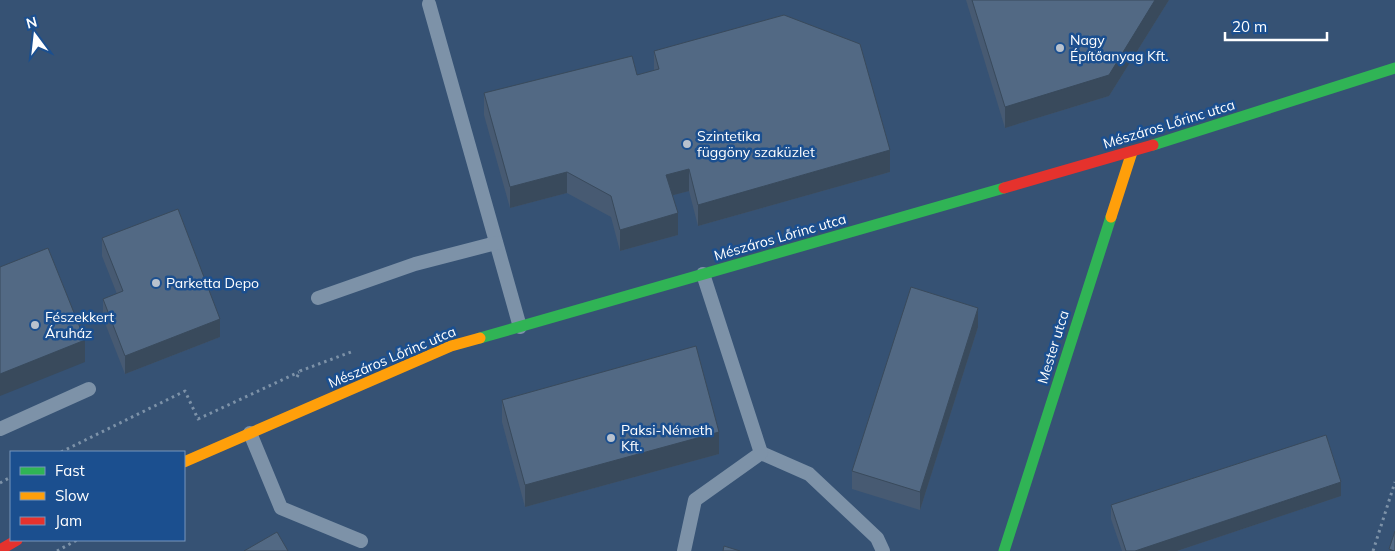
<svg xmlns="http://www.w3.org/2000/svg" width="1395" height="551" font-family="Mulish,sans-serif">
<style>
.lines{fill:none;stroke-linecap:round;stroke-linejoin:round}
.path{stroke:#7d92a8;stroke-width:3;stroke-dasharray:2.5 4;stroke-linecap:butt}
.lane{stroke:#7d92a8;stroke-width:14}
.fast{stroke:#30b455;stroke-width:11}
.slow{stroke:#ff9f0a;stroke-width:11}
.jam{stroke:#e5322d;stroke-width:11}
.wall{fill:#475a72}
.shaded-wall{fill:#394a5c}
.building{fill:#526984;stroke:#394a5c}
.poi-dot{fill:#b9c2ce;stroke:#1b4f8f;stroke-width:2}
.labels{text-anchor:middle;stroke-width:5;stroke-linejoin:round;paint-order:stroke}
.poi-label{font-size:14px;fill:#fff;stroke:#1b4f8f;text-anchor:start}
.street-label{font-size:14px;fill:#fff;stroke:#1b4f8f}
</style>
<rect width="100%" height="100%" fill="#365274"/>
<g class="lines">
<g class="path">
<path d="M 297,377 L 300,371 L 351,352"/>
<path d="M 61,452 L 185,391 L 198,419 L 299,372"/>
<path d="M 0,483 L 11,477"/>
<path d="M 57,551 L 77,540"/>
<path d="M 1373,551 L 1395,482"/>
</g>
<g class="lane">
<path d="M 429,4 L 520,327"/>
<path d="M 318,298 L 415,264 L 496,243"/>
<path d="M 0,429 L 89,389"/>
<path d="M 250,433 L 281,508 L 361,541"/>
<path d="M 761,453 L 809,474 L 877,538 L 883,551"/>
<path d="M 684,551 L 695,500 L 761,453 L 703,274"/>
</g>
<g class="fast">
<path d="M 1153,145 L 1395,68"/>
<path d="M 480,338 L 1004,188"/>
<path d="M 1004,551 L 1111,217"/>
</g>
<g class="slow">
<path d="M 1111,217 L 1132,152"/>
<path d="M 184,462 L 451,346 L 480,338"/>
</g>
<g class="jam">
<path d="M 1004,188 L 1153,145"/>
<path d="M 0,550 L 17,540"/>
</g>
</g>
<g class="wall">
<path d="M 966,0 L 1169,0 L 1109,96 L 1005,128 Z"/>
<path d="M 654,51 L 890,172 L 698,226 L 689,191 L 673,195 L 678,235 L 620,251 L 611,217 L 567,193 L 510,208 L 484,115 L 484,93 L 637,75 L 654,71 Z"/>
<path d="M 102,238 L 220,337 L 125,374 L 103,318 L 103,299 L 117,294 L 102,256 Z"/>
<path d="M 978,327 L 920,510 L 852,489 L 852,471 Z"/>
<path d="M 502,400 L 719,454 L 525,507 L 502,422 Z"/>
<path d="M 1341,496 L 1177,551 L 1122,551 L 1111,519 L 1111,505 Z"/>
</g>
<g class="shaded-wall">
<path d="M 1155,0 L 1169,0 L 1109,96 L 1005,128 L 1005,107 Z"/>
<path d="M 890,150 L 890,172 L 698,226 L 698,205 Z"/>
<path d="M 689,169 L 689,191 L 666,197 L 666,175 Z"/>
<path d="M 567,172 L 567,193 L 510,208 L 510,187 Z"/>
<path d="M 678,213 L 678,235 L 620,251 L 620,230 Z"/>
<path d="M 978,308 L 978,327 L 920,510 L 920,492 Z"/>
<path d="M 220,319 L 220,337 L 125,374 L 125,356 Z"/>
<path d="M 85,340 L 85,362 L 0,396 L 0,374 Z"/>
<path d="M 719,432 L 719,454 L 525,507 L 525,485 Z"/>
<path d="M 1341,482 L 1341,496 L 1177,551 L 1135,551 Z"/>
</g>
<g class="building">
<path d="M 972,0 L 1155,0 L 1109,75 L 1005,107 Z"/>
<path d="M 784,15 L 860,44 L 890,150 L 698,205 L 689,169 L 666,175 L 678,213 L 620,230 L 611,196 L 567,172 L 510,187 L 484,93 L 632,56 L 637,75 L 659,69 L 654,51 Z"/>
<path d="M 178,209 L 220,319 L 125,356 L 103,299 L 123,291 L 102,238 Z"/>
<path d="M 48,248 L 85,340 L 0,374 L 0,267 Z"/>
<path d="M 911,287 L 978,308 L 920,492 L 852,471 Z"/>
<path d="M 696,346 L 719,432 L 525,485 L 502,400 Z"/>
<path d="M 1326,435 L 1341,482 L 1135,551 L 1126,551 L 1111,505 Z"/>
<path d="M 1395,531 L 1395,551 L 1394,551 L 1389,549 Z"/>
<path d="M 277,532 L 288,551 L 244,551 Z"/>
<path d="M 724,546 L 740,551 L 723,551 Z"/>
</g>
<g class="poi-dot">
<circle cx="1060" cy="48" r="5"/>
<circle cx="687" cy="144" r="5"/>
<circle cx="156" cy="283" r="5"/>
<circle cx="35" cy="325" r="5"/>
<circle cx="611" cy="438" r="5"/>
</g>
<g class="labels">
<g class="poi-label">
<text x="1070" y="45">Nagy<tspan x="1070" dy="16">Építőanyag Kft.</tspan></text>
<text x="697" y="141">Szintetika<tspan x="697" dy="16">függöny szaküzlet</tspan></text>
<text x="166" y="288">Parketta Depo</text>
<text x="45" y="322">Fészekkert<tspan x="45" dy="16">Áruház</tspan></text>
<text x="621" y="435">Paksi-Németh<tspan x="621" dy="16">Kft.</tspan></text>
</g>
<g class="street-label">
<text transform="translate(1169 124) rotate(-17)" y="5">Mészáros Lőrinc utca</text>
<text transform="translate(780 237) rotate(-16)" y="5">Mészáros Lőrinc utca</text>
<text transform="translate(1053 347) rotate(-73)" y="5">Mester utca</text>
<text transform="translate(392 357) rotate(-23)" y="5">Mészáros Lőrinc utca</text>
</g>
</g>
<rect x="10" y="451" width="175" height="90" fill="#1b4f8f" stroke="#7695bc"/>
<rect x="20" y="467" width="25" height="8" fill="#30b455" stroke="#7695bc"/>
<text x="55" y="476" font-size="15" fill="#ffffff">Fast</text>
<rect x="20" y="492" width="25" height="8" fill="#ff9f0a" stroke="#7695bc"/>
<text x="55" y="501" font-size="15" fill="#ffffff">Slow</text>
<rect x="20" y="517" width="25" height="8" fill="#e5322d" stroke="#7695bc"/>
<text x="55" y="526" font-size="15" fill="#ffffff">Jam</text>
<g transform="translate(35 35) rotate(345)" stroke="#1b4f8f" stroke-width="4" paint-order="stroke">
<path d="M0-4L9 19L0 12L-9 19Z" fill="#ffffff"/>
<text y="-8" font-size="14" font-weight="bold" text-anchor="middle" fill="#ffffff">N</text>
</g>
<path d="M1225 32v8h102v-8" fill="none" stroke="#ffffff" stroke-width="2.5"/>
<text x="1232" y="32" font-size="15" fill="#ffffff" stroke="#1b4f8f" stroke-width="4" paint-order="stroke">20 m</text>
</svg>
